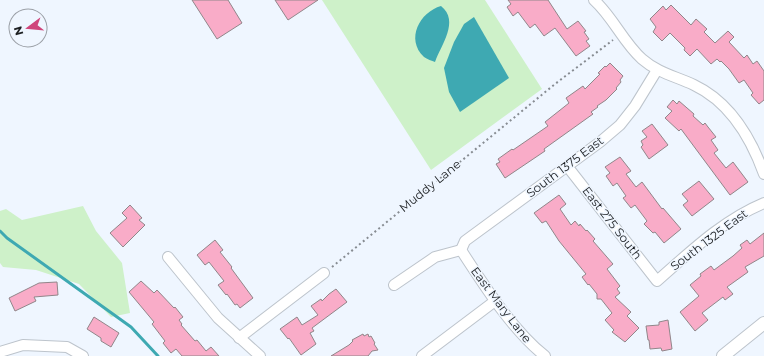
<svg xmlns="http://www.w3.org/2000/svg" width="764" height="356" font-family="Montserrat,sans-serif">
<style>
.green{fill:#cef1c9}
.water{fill:#3ea9b2}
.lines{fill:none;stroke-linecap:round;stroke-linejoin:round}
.stream{stroke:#3ea9b2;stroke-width:3}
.building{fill:#f9acc8;stroke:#91868a}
.minor-casing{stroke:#bdc4cc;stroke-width:12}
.tertiary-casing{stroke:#bdc4cc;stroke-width:14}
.path{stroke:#878c92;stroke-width:2;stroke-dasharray:2 3;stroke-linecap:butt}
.minor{stroke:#fff;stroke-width:10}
.tertiary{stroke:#fff;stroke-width:12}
.labels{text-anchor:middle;stroke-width:3;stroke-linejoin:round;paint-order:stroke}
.street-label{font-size:12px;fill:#1c1f22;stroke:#eff6ff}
</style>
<rect width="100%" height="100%" fill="#eff6ff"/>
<g class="green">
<path d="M 322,0 L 485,0 L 542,89 L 431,170 Z"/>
<path d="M 83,206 L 96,231 L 122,263 L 130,313 L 111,317 L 79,284 L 36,270 L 3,267 L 0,263 L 0,211 L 6,209 L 22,220 Z"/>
</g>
<g class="water">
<path d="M 441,6 C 460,21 441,45 435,62 C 432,61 427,59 424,57 C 405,39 420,12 441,6 Z"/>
<path d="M 474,17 L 509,78 L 460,112 L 449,92 L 444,68 L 454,42 L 464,24 Z"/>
</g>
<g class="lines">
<path class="stream" d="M 0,231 L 7,238 L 131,327 L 158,356"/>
</g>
<g class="building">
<path d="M 192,0 L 228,0 L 242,23 L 217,39 Z"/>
<path d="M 275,0 L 318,0 L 288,20 Z"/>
<path d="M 508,0 L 548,0 L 567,29 L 578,21 L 586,31 L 584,32 L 589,39 L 586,41 L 590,46 L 576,56 L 555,28 L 544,36 L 535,24 L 530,28 L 518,12 L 513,16 L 507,7 L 511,4 Z"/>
<path d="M 671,5 L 691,25 L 696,19 L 707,29 L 704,32 L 715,43 L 728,31 L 734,37 L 729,42 L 744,58 L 747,55 L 753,64 L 757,61 L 764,71 L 764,100 L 759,104 L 751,95 L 753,93 L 744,80 L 739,83 L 729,69 L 721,61 L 720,62 L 717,59 L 711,64 L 697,49 L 690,56 L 684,50 L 685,48 L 670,33 L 662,41 L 653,32 L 656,27 L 650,19 L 663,6 L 666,10 Z"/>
<path d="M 610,63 L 623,76 L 620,80 L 621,82 L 616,88 L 617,89 L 606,100 L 597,106 L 598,107 L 591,112 L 593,114 L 544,149 L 545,151 L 505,178 L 496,164 L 500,162 L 498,159 L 512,149 L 513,150 L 548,126 L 545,122 L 569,103 L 566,98 L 583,86 L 585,89 L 600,74 L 598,73 L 605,66 L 606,67 Z"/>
<path d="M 673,100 L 677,104 L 679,101 L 694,114 L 693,116 L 703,125 L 705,123 L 708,127 L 716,137 L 711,140 L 718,150 L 714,153 L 726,168 L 733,162 L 748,182 L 730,195 L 681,129 L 679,131 L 665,118 L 672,111 L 667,107 Z"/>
<path d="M 652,124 L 668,145 L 649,159 L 641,147 L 643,145 L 641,141 L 647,137 L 642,131 Z"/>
<path d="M 620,157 L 631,171 L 626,174 L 636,187 L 642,182 L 662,209 L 663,208 L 681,229 L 664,243 L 655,232 L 653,233 L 644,224 L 647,221 L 635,205 L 631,208 L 623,198 L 626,196 L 617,183 L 613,186 L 606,176 L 610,173 L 605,167 Z"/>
<path d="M 699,181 L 714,199 L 692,216 L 683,205 L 688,201 L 682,194 Z"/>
<path d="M 559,195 L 566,204 L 560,209 L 571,225 L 575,221 L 579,226 L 580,224 L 586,231 L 587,230 L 595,239 L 593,241 L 613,264 L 607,269 L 620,286 L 617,289 L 620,293 L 615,297 L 631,312 L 627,316 L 639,328 L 625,342 L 612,332 L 614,330 L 605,320 L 612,313 L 601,299 L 597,299 L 597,294 L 589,284 L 588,285 L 582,277 L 586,274 L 559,241 L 546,221 L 542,223 L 534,213 Z"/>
<path d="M 130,205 L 142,218 L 139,220 L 145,225 L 123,247 L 110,233 L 127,218 L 122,213 Z"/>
<path d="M 764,233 L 764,256 L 745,267 L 748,272 L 727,287 L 733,294 L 725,300 L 723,297 L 702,313 L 708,320 L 695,331 L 680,312 L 699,296 L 690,285 L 701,276 L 700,274 L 711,266 L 714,270 L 733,256 L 742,248 L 740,245 L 747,240 L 750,244 Z"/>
<path d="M 215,240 L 223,250 L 220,252 L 232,267 L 231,268 L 253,298 L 240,308 L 237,304 L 235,305 L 227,294 L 226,295 L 218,285 L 224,281 L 209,262 L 205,265 L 197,255 Z"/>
<path d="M 141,281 L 154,293 L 157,290 L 174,308 L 175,307 L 183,317 L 179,320 L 182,324 L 181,325 L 195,341 L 197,340 L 206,351 L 211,347 L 219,356 L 182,356 L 176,349 L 171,353 L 163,343 L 165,341 L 152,324 L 154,322 L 129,292 Z"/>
<path d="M 57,282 L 58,295 L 34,297 L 36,301 L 15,311 L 9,298 L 39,283 Z"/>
<path d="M 336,289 L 347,302 L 312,328 L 314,331 L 310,333 L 316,344 L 301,355 L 289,338 L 288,339 L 280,329 L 297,317 L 302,325 L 318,315 L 311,306 L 321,299 L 322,301 L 329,294 Z"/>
<path d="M 94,317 L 119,333 L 111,347 L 101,341 L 101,338 L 87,329 Z"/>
<path d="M 668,320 L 672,349 L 662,351 L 661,348 L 650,349 L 649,340 L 648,340 L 646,326 L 659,325 L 659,322 Z"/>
<path d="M 363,334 L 364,336 L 368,334 L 369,337 L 371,336 L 375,343 L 374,344 L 378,350 L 372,351 L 368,356 L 331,356 L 349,345 L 353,341 L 352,340 Z"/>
</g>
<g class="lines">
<g class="minor-casing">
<g id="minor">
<path d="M 594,0 C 613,17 623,42 642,59 C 658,73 675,76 694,85 C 730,102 751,138 764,174"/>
<path d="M 567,166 L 657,281 C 690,252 723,220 764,203"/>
<path d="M 461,250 L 465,241 L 600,142 L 620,125 L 635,106 L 657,70"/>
<path d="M 461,250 C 484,285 512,330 545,356"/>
<path d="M 168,257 L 218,318 L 260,356"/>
<path d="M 394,285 L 435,257 L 461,250"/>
<path d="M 239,338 L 324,273"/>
<path d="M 0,352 L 23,345 L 67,347 L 83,356"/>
<path d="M 422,356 L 495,301"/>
</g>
</g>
<g class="tertiary-casing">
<path id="tertiary" d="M 723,356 L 764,323"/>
</g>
<path class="path" d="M 332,267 L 555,84 L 613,40"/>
<use href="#minor" class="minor"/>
<use href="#tertiary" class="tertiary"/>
</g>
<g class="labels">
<g class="street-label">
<text transform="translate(565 167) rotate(-37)" y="4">South 1375 East</text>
<text transform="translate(430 186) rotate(-39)" y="4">Muddy Lane</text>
<text transform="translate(612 223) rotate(52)" y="4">East 275 South</text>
<text transform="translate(709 240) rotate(-37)" y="4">South 1325 East</text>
<text transform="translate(501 305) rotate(53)" y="4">East Mary Lane</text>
</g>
</g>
<g transform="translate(28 28) rotate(254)"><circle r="19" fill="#eff6ff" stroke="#9ba0a7"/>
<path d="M0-3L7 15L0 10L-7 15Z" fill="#cf457b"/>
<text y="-6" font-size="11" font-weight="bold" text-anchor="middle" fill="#1c1f22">N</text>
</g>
</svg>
